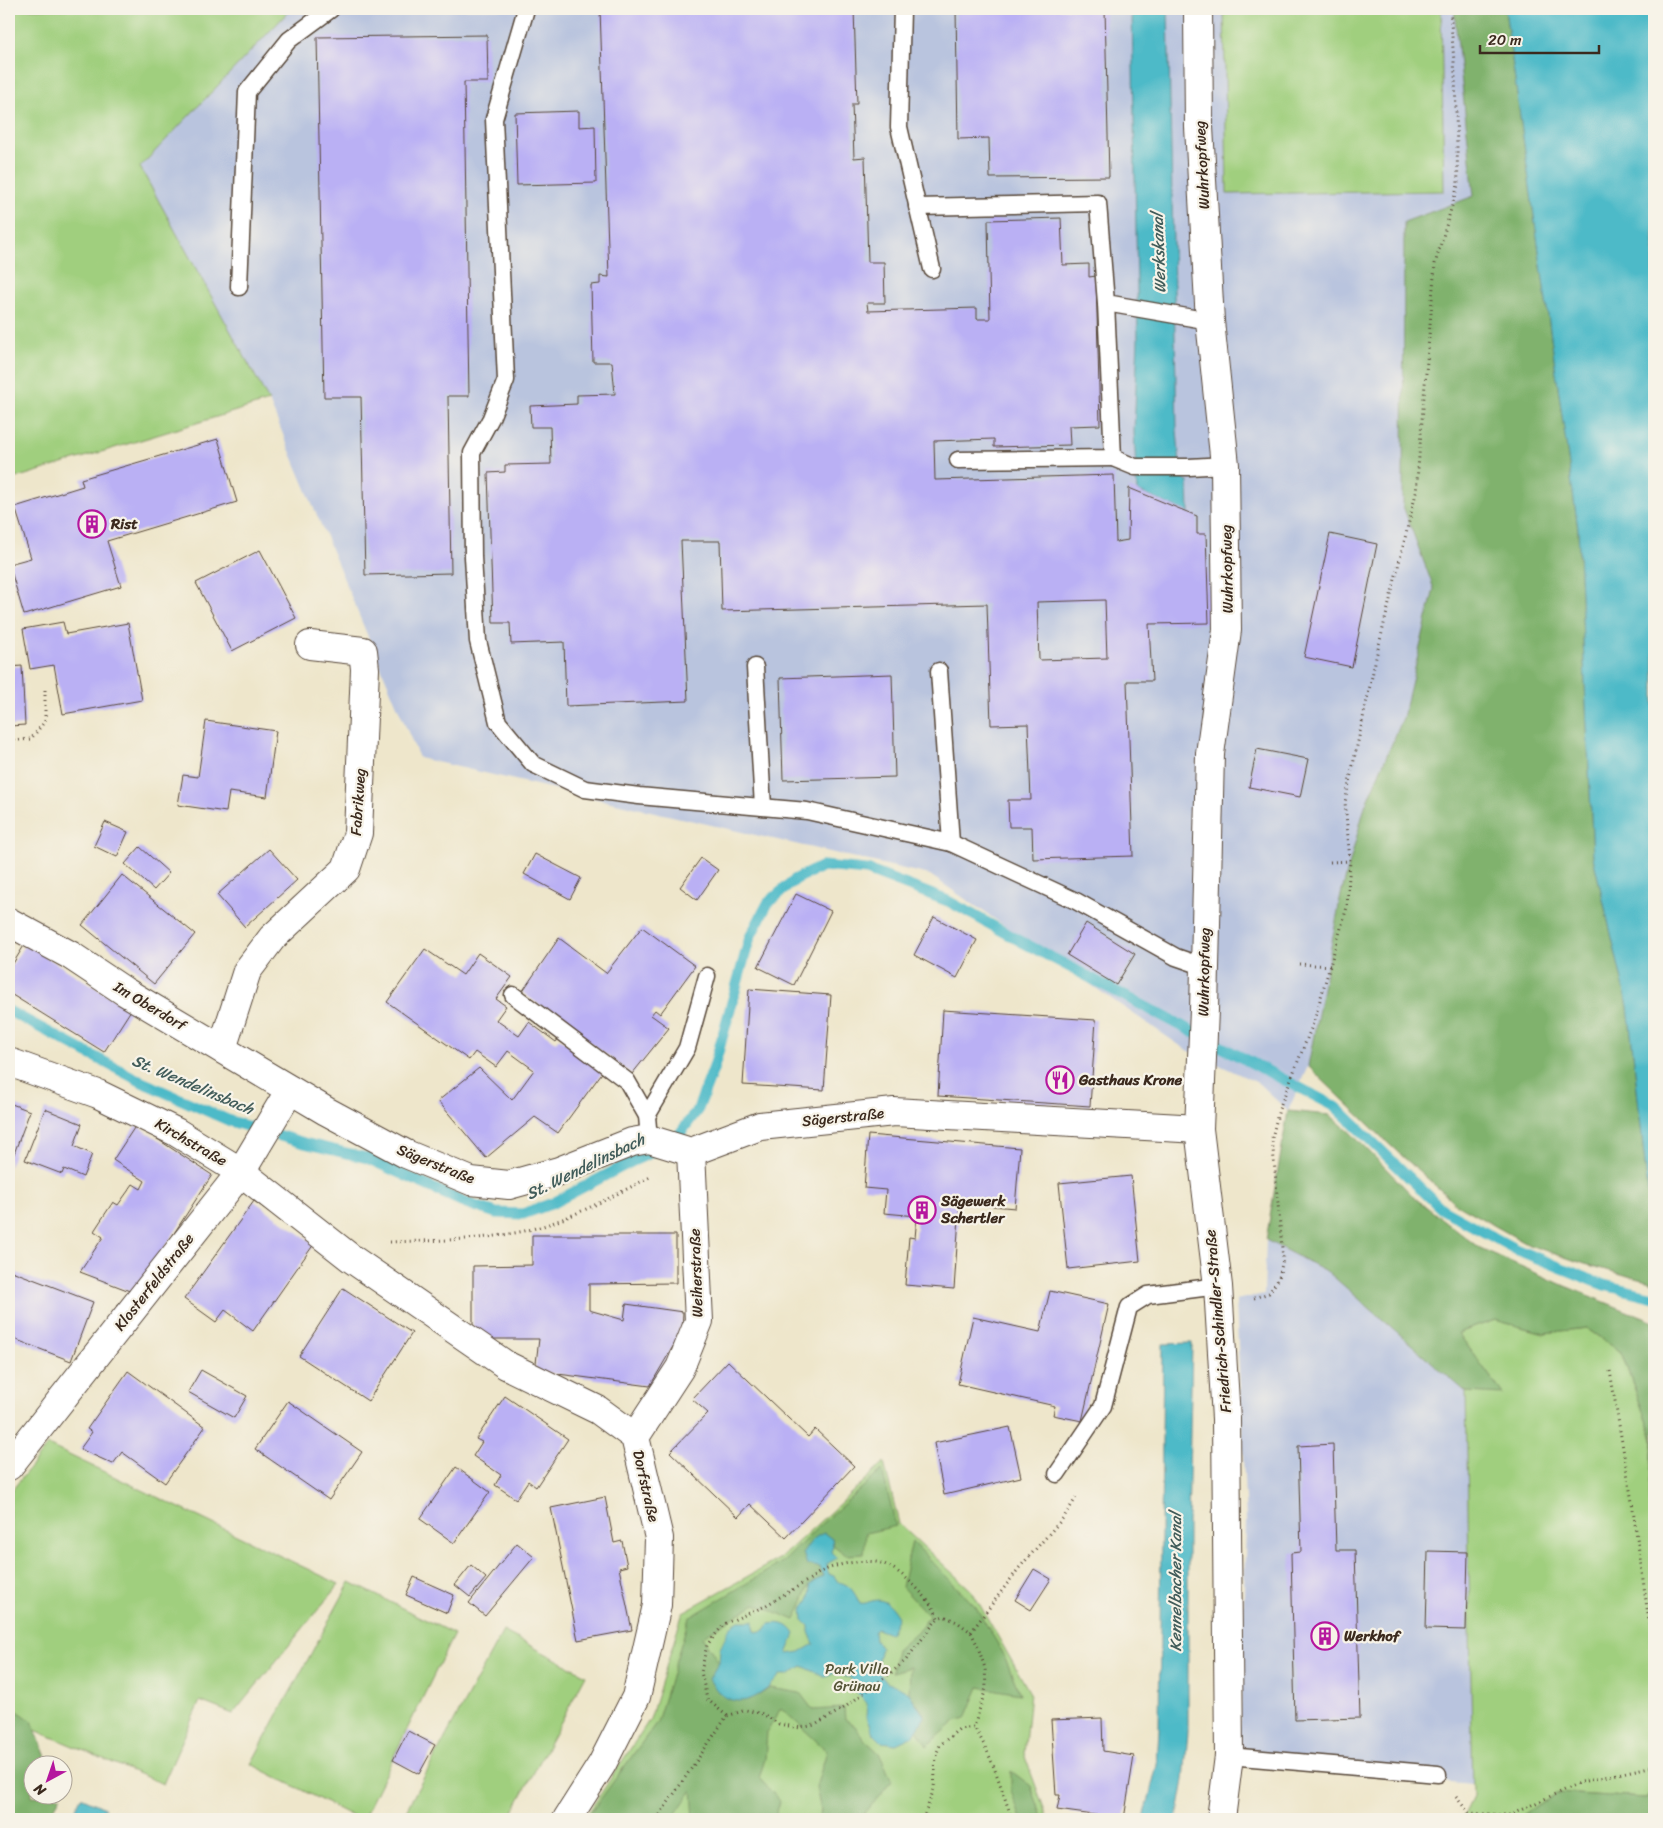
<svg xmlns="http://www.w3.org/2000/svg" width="1663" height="1828" font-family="Sriracha,sans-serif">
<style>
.industrial{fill:#b9c4de}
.green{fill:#a0cf7e;stroke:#6e7c4e}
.forest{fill:#80b26d;stroke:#5e6e46}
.water{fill:#4dbac8;stroke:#447273}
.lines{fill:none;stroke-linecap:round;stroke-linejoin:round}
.stream{stroke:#4dbac8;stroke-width:11}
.building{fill:#bab0f4;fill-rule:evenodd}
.lane-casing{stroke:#564638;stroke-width:19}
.street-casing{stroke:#564638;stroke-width:30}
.path{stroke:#564638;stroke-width:3;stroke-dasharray:1 4;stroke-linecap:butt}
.lane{stroke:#fff;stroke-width:16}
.street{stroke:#fff;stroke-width:28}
.labels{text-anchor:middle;stroke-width:4.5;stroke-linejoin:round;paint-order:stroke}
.street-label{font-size:15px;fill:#3b2a1e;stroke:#f7f3e8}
.poi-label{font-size:15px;font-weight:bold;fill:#3b2a1e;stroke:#f7f3e8;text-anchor:start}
.park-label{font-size:15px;fill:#545336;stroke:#f7f3e8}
.water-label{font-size:16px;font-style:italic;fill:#415c5a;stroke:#f7f3e8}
</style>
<rect width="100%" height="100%" fill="#f7f3e8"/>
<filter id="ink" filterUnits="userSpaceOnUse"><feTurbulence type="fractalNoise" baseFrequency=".02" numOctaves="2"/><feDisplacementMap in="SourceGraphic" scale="10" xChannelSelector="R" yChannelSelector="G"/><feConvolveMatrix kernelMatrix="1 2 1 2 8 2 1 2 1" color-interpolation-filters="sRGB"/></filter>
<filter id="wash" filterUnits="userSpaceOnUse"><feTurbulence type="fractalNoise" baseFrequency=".0096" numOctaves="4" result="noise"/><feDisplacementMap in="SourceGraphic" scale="20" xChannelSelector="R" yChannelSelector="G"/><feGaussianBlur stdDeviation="1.12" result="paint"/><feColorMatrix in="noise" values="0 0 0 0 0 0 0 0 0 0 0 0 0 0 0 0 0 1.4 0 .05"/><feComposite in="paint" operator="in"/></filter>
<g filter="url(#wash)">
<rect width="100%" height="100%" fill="#eee6cb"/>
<g class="industrial">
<path d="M 291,9 L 1454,9 L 1474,196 L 1403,506 L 1434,589 L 1403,718 L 1365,806 L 1341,895 L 1308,1066 L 1288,1111 L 1258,1083 L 1185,1049 L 930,875 L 419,758 L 269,401 L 140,167 Z"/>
<path d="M 1266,1240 L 1328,1272 L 1466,1392 L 1473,1784 L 1239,1763 L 1246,1521 L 1236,1300 L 1264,1294 Z"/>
</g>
<g class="green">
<path d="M 9,9 L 291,9 L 140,167 L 269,401 L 9,480 Z"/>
<path d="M 1224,9 L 1441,9 L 1444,191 L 1227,194 Z"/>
<path d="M 1495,1320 L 1544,1333 L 1586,1328 L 1621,1352 L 1653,1438 L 1649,1500 L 1654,1534 L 1654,1788 L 1646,1798 L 1556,1793 L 1519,1819 L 1462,1819 L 1473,1797 L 1466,1392 L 1502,1393 L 1458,1333 Z"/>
<path d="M 48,1445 L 339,1584 L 233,1714 L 200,1701 L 163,1784 L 9,1719 L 9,1494 Z"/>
<path d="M 884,1463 L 899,1524 L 972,1591 L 1030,1693 L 1024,1754 L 1048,1819 L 584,1819 L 650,1719 L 683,1612 L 779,1559 Z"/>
<path d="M 350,1582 L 454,1634 L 363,1819 L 358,1819 L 251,1764 Z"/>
<path d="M 503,1631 L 586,1675 L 509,1819 L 409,1819 L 403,1816 Z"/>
</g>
<g class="forest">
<path d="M 1454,9 L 1505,9 L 1578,529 L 1593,857 L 1628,1006 L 1654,1248 L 1654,1283 L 1585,1264 L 1529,1245 L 1456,1204 L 1391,1146 L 1308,1066 L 1341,895 L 1365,806 L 1403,718 L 1434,589 L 1403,506 L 1404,222 L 1474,196 Z"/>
<path d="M 1288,1111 L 1330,1115 L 1351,1133 L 1415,1198 L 1478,1247 L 1565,1286 L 1654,1322 L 1654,1534 L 1649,1500 L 1653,1438 L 1621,1352 L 1586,1328 L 1544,1333 L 1495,1320 L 1458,1333 L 1503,1394 L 1466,1392 L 1328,1272 L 1266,1240 Z"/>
<path d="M 882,1470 L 896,1526 L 866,1533 L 864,1554 L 846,1555 L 833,1545 L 832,1539 L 819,1567 L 823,1576 L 810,1585 L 795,1620 L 755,1604 L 702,1637 L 719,1662 L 759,1695 L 770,1688 L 800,1693 L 813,1710 L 844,1708 L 845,1719 L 855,1726 L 864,1739 L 879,1753 L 892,1781 L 860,1819 L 818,1819 L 821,1811 L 816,1787 L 827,1751 L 781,1708 L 767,1732 L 765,1759 L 759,1778 L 780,1801 L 775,1819 L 694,1819 L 692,1790 L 672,1819 L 586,1819 L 657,1722 L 689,1618 L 784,1561 L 819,1526 Z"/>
<path d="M 912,1541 L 976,1607 L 1003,1653 L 1020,1694 L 979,1687 L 966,1718 L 956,1721 L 927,1746 L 917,1729 L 925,1716 L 909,1693 L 910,1667 L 892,1672 L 896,1650 L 921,1628 L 929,1616 L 902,1587 Z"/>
<path d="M 9,1705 L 32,1721 L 49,1765 L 32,1766 L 32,1796 L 61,1796 L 48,1819 L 9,1819 Z"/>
<path d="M 1011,1771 L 1031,1786 L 1043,1819 L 1021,1819 L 1011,1791 Z"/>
<path d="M 1654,1788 L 1654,1819 L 1519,1819 L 1556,1793 L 1646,1798 Z"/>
</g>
<g class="water">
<path d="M 1132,9 L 1168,9 L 1177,431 L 1181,476 L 1188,482 L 1189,513 L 1137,491 L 1134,432 L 1138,340 Z"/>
<path d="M 1505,9 L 1654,9 L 1654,1248 L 1628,1006 L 1593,857 L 1578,529 Z"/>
<path d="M 1192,1343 L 1188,1525 L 1188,1731 L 1184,1780 L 1177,1819 L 1144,1819 L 1157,1764 L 1159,1729 L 1163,1344 Z"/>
<path d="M 824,1533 L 832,1539 L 833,1545 L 831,1552 L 837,1558 L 827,1564 L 828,1574 L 834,1576 L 838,1582 C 851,1584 854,1593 860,1603 C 866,1604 867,1602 872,1601 C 885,1597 892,1607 898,1617 L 890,1634 L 877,1629 L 874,1632 L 875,1641 L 881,1647 L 876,1669 L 887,1683 L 895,1685 L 909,1693 L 925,1717 L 913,1736 L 896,1744 L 882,1742 L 872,1732 L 866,1717 L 867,1703 L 856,1692 L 850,1677 L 845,1677 L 843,1669 L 826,1677 L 802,1666 L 788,1675 L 780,1675 C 759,1702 729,1715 709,1679 L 719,1662 L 720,1648 L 730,1627 L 739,1621 L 754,1621 L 754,1627 L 756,1632 L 765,1630 L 769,1624 C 781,1622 789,1624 795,1634 L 787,1654 L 800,1652 L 814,1644 L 809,1632 L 809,1626 L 803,1620 L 802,1609 C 810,1600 812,1596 810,1585 L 823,1576 L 819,1567 L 807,1565 L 803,1553 C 809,1544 813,1537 824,1533 Z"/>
<path d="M 81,1797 L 105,1808 L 101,1819 L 71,1819 Z"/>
</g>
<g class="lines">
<path class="stream" d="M 9,1011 L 142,1082 L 230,1121 L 304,1143 L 367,1158 L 463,1202 L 496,1213 L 523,1214 L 553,1203 L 633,1161 L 657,1150 L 679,1135 L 698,1109 L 714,1067 L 750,937 L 768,903 L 796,879 L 823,866 L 867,870 L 948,901 L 1024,943 L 1336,1107 L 1442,1209 L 1515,1249 L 1604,1285 L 1654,1297"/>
</g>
<g id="blocks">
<g class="building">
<path d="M 600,9 L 854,9 L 857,104 L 852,104 L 854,158 L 865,157 L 868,262 L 884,262 L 885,303 L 867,303 L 868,311 L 977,308 L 977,319 L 990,319 L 988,220 L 1061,218 L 1063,265 L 1089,264 L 1089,277 L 1096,276 L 1100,425 L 1069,426 L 1070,445 L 994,447 L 994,439 L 934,441 L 935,480 L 1114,475 L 1116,542 L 1128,540 L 1129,488 L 1197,516 L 1197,534 L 1206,534 L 1209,623 L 1149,624 L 1152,681 L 1127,681 L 1133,856 L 1033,859 L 1032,827 L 1009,827 L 1008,800 L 1031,800 L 1028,724 L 991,725 L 987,604 L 722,611 L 720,541 L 681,541 L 688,701 L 566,706 L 564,642 L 511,644 L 510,623 L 493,623 L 488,473 L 505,472 L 505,465 L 551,464 L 550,427 L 531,427 L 530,406 L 577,404 L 577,395 L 615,394 L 612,362 L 593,362 L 591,285 L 600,284 L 600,276 L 609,277 ZM 1105,600 L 1107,658 L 1039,660 L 1037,602 Z"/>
<path d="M 956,9 L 1105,9 L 1109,177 L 990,178 L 989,138 L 958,139 Z"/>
<path d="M 487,35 L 488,82 L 464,82 L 469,396 L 448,396 L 451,573 L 365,575 L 361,397 L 324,397 L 317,37 Z"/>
<path d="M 579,111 L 579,127 L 595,126 L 596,183 L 517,185 L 515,113 Z"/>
<path d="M 218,439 L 237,502 L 107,541 L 121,586 L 24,615 L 9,564 L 31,558 L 15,507 L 83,486 L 81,479 Z"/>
<path d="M 1330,534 L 1377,544 L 1352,667 L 1304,657 Z"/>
<path d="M 260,550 L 296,618 L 232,651 L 196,583 Z"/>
<path d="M 63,622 L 66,634 L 128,623 L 142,700 L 63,714 L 54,665 L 30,669 L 23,629 Z"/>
<path d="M 22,666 L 25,725 L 9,726 L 9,667 Z"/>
<path d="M 892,674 L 895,777 L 783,780 L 780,678 Z"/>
<path d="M 206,721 L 276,731 L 267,797 L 229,792 L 226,812 L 178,805 L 183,775 L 198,777 Z"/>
<path d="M 1257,749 L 1308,759 L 1300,797 L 1249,787 Z"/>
<path d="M 105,822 L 128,832 L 117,857 L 94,846 Z"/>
<path d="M 140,847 L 169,873 L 154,890 L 125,864 Z"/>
<path d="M 269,849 L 297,880 L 245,927 L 217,895 Z"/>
<path d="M 535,854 L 581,878 L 570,899 L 524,874 Z"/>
<path d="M 701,858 L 718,870 L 697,900 L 680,887 Z"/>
<path d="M 122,875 L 195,934 L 154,984 L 82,925 Z"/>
<path d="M 796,894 L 831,911 L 794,985 L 758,967 Z"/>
<path d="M 934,917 L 977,940 L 957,978 L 914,955 Z"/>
<path d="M 1086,923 L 1135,954 L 1116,985 L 1067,955 Z"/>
<path d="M 642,927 L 695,966 L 660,1014 L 655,1010 L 651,1015 L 669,1028 L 632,1074 L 522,992 L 559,938 L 606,973 Z"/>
<path d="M 25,944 L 131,1010 L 104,1052 L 9,993 L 9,970 Z"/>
<path d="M 425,949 L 463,975 L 478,953 L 512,977 L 496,999 L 506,1006 L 496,1020 L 519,1036 L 529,1022 L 556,1042 L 559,1038 L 604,1070 L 558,1133 L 535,1117 L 486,1158 L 438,1101 L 479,1068 L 512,1100 L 534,1070 L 508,1051 L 496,1067 L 475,1052 L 469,1060 L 387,1002 Z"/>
<path d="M 749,989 L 831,995 L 824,1090 L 743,1085 Z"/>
<path d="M 943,1010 L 1096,1020 L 1090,1106 L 938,1096 Z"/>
<path d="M 9,1103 L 30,1111 L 9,1167 Z"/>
<path d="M 45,1109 L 82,1124 L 74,1146 L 92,1154 L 83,1177 L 64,1169 L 62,1174 L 25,1160 Z"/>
<path d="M 136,1125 L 212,1175 L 135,1293 L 80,1272 L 103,1237 L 94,1231 L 113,1202 L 118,1205 L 133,1184 L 141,1189 L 145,1181 L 113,1160 Z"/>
<path d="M 868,1135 L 1020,1148 L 1015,1208 L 960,1203 L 954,1289 L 905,1285 L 909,1237 L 915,1238 L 917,1216 L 884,1213 L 886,1190 L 864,1188 Z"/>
<path d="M 1131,1176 L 1140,1261 L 1068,1269 L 1059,1183 Z"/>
<path d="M 254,1201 L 314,1244 L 253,1331 L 225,1310 L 216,1322 L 184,1299 Z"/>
<path d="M 532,1235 L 676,1235 L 676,1283 L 589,1284 L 589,1310 L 624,1320 L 626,1304 L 683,1312 L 682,1331 L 650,1386 L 535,1371 L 539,1339 L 473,1339 L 473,1266 L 532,1265 Z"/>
<path d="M 9,1270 L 93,1302 L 71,1361 L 9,1337 Z"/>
<path d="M 343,1288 L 412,1333 L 368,1401 L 299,1356 Z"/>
<path d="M 1050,1291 L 1109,1304 L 1082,1421 L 1053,1415 L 1055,1406 L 958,1384 L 973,1317 L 1040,1332 Z"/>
<path d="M 728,1361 L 808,1437 L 815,1429 L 854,1466 L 786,1538 L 750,1504 L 738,1517 L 670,1452 L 708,1413 L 692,1399 Z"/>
<path d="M 201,1370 L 247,1396 L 234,1418 L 188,1392 Z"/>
<path d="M 128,1371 L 205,1427 L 165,1483 L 122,1452 L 113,1464 L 80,1449 L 92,1432 L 87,1429 Z"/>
<path d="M 505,1396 L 568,1439 L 536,1487 L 528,1481 L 516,1499 L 495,1485 L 501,1475 L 473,1456 L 482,1442 L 476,1439 Z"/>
<path d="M 288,1401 L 362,1452 L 329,1500 L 255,1449 Z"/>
<path d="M 1010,1427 L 1021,1477 L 944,1495 L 934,1443 Z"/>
<path d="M 1333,1444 L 1336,1550 L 1355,1550 L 1360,1718 L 1295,1720 L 1291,1553 L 1301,1552 L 1298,1446 Z"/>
<path d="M 456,1467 L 490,1492 L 454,1543 L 420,1519 Z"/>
<path d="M 605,1497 L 614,1543 L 622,1541 L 627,1566 L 619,1568 L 632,1630 L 578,1640 L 551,1508 Z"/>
<path d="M 517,1543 L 534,1557 L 485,1616 L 469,1603 Z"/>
<path d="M 1428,1551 L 1468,1552 L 1466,1630 L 1426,1629 Z"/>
<path d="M 471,1565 L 486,1578 L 470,1597 L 455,1585 Z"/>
<path d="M 1034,1569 L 1051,1579 L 1031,1610 L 1015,1600 Z"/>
<path d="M 414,1577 L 454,1595 L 447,1613 L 406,1595 Z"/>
<path d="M 1102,1718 L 1103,1751 L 1134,1756 L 1124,1819 L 1057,1810 L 1060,1795 L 1056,1795 L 1051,1720 Z"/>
<path d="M 408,1731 L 435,1745 L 419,1774 L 393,1760 Z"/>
</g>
</g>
</g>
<g filter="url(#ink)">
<use href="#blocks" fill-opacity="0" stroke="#564638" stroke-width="1"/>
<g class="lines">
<g class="lane-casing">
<g id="lane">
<path d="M 526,9 L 494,119 L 506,380 L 491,418 L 472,453 L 473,557 L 478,641 L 498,722 L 533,764 L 585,789 L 639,796 L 807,811 L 951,843 L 1076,901 L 1176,957 L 1205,967"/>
<path d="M 902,9 L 899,127 L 932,269"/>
<path d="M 917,207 L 1098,203 L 1106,303 L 1210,321"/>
<path d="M 239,287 L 247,92 L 289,40 L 331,9"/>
<path d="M 1113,458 L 1135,467 L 1189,467 L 1225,465"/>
<path d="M 958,460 L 1113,458 L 1106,303"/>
<path d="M 755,667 L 763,807"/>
<path d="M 939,671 L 951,843"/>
<path d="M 513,995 L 627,1081 L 647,1116 L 649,1139"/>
<path d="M 647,1116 L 687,1048 L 707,976"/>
<path d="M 1057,1474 L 1103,1406 L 1129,1307 L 1148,1295 L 1218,1286"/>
<path d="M 1229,1756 L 1438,1774"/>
</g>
</g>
<g class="street-casing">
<g id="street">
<path d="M 1198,9 L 1199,127 L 1210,321 L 1225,465 L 1227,630 L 1210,754 L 1204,1010 L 1199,1129 L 1218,1286 L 1226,1419 L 1229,1756 L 1221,1819"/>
<path d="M 9,922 L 70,955 L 124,991 L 326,1111 L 406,1154 L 471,1181 L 509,1185 L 559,1171 L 632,1142 L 649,1139 L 691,1152 L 760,1126 L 894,1112 L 1199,1129"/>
<path d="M 222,1049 L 247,971 L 272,938 L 346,869 L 358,833 L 365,669 L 363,651 L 310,645"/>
<path d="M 9,1062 L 98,1094 L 176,1132 L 241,1172 L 352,1259 L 506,1365 L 598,1410 L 635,1437 L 659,1538 L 657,1605 L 636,1697 L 602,1764 L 567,1819"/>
<path d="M 635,1437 L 680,1368 L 699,1321 L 691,1152"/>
<path d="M 9,1466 L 241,1172 L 290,1090"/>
</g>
</g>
<g class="path">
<path d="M 9,741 L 31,739 L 45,721 L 45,688"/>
<path d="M 1330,862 L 1350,861"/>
<path d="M 1299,964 L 1331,966"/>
<path d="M 390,1242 C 441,1240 500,1241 549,1224 C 584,1212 619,1193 652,1176"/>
<path d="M 1254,1298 L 1269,1293 L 1279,1278 L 1283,1259 L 1272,1138 L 1279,1109 L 1314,1021 L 1347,907 L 1350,861 L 1345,802 L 1377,653 L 1416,493 L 1435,264 L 1458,185 L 1455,75 L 1450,9"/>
<path d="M 1610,1371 L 1632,1502 L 1652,1643 L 1654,1677"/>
<path d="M 971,1632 L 1019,1568 L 1064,1517 L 1076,1498"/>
<path d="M 727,1716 L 707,1699 L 701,1672 L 707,1645 L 724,1624 L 763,1607 L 812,1578 C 826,1565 863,1558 881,1563 C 900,1568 932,1600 938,1618 L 944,1616 L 957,1622 L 971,1632 L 978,1647 L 985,1668 L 986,1688 L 974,1727"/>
<path d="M 1456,1797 L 1469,1813 L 1510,1815 L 1581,1782 L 1654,1766"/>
<path d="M 657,1819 L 727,1716 L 746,1710 L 763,1714 L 779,1724 L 800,1728 L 815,1725 L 844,1708 L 892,1672 L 906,1660 L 938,1618"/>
<path d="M 923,1819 L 934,1789 L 936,1755 L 940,1745 L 959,1729 L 974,1727 C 992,1755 1001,1788 1012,1819"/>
</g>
<use href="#lane" class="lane"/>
<use href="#street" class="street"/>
</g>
</g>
<defs>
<g id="building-ring" transform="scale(1.4375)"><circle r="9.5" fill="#f7f3e8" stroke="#b5179e" stroke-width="1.5"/><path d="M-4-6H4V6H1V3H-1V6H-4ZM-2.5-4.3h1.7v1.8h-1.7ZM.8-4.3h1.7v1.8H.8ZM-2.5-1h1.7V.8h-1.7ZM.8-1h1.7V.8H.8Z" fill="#b5179e"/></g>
<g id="restaurant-ring" transform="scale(1.4375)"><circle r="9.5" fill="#f7f3e8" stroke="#b5179e" stroke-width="1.5"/><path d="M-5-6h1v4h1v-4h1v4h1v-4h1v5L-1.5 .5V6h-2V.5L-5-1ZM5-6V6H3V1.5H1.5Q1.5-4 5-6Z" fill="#b5179e"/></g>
</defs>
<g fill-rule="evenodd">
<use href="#building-ring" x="92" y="524"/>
<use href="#restaurant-ring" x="1060" y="1080"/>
<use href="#building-ring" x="922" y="1210"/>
<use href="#building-ring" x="1325" y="1636"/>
</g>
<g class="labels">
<g class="street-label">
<text transform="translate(1202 165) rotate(-93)" y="5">Wuhrkopfweg</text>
<text transform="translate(1227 569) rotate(-91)" y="5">Wuhrkopfweg</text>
<text transform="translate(358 802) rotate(-86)" y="5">Fabrikweg</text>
<text transform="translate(1204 972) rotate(-89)" y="5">Wuhrkopfweg</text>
<text transform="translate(150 1006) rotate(31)" y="5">Im Oberdorf</text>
<text transform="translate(843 1117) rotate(-6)" y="5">Sägerstraße</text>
<text transform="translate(191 1142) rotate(30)" y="5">Kirchstraße</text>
<text transform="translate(436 1164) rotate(22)" y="5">Sägerstraße</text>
<text transform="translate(696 1273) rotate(-92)" y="5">Weiherstraße</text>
<text transform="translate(154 1282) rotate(-52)" y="5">Klosterfeldstraße</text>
<text transform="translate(1218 1321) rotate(-95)" y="5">Friedrich-Schindler-Straße</text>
<text transform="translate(646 1486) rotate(77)" y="5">Dorfstraße</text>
</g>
<g class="poi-label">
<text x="111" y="529">Rist</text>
<text x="1079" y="1085">Gasthaus Krone</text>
<text x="941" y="1206">Sägewerk<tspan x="941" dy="17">Schertler</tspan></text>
<text x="1344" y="1641">Werkhof</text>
</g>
<g class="park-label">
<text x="857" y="1674">Park Villa<tspan x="857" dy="17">Grünau</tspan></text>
</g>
<g class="water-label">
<text transform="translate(1158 253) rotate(-92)" y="6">Werkskanal</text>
<text transform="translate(193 1084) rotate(23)" y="6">St. Wendelinsbach</text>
<text transform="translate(585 1166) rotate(-26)" y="6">St. Wendelinsbach</text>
<text transform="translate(1175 1582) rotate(-90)" y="6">Kennelbacher Kanal</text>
</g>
</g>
<rect width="1663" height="1828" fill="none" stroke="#f7f3e8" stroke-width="30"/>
<g transform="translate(48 1780) rotate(220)"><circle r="24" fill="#f7f3e8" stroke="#aca397"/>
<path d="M0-4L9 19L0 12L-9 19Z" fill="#b5179e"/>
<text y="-8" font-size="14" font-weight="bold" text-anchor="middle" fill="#3b2a1e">N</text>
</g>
<path d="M1480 45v8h119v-8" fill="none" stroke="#3b2a1e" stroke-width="2.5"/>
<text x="1488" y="45" font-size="15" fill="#3b2a1e" stroke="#f7f3e8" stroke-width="4" paint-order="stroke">20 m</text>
</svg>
